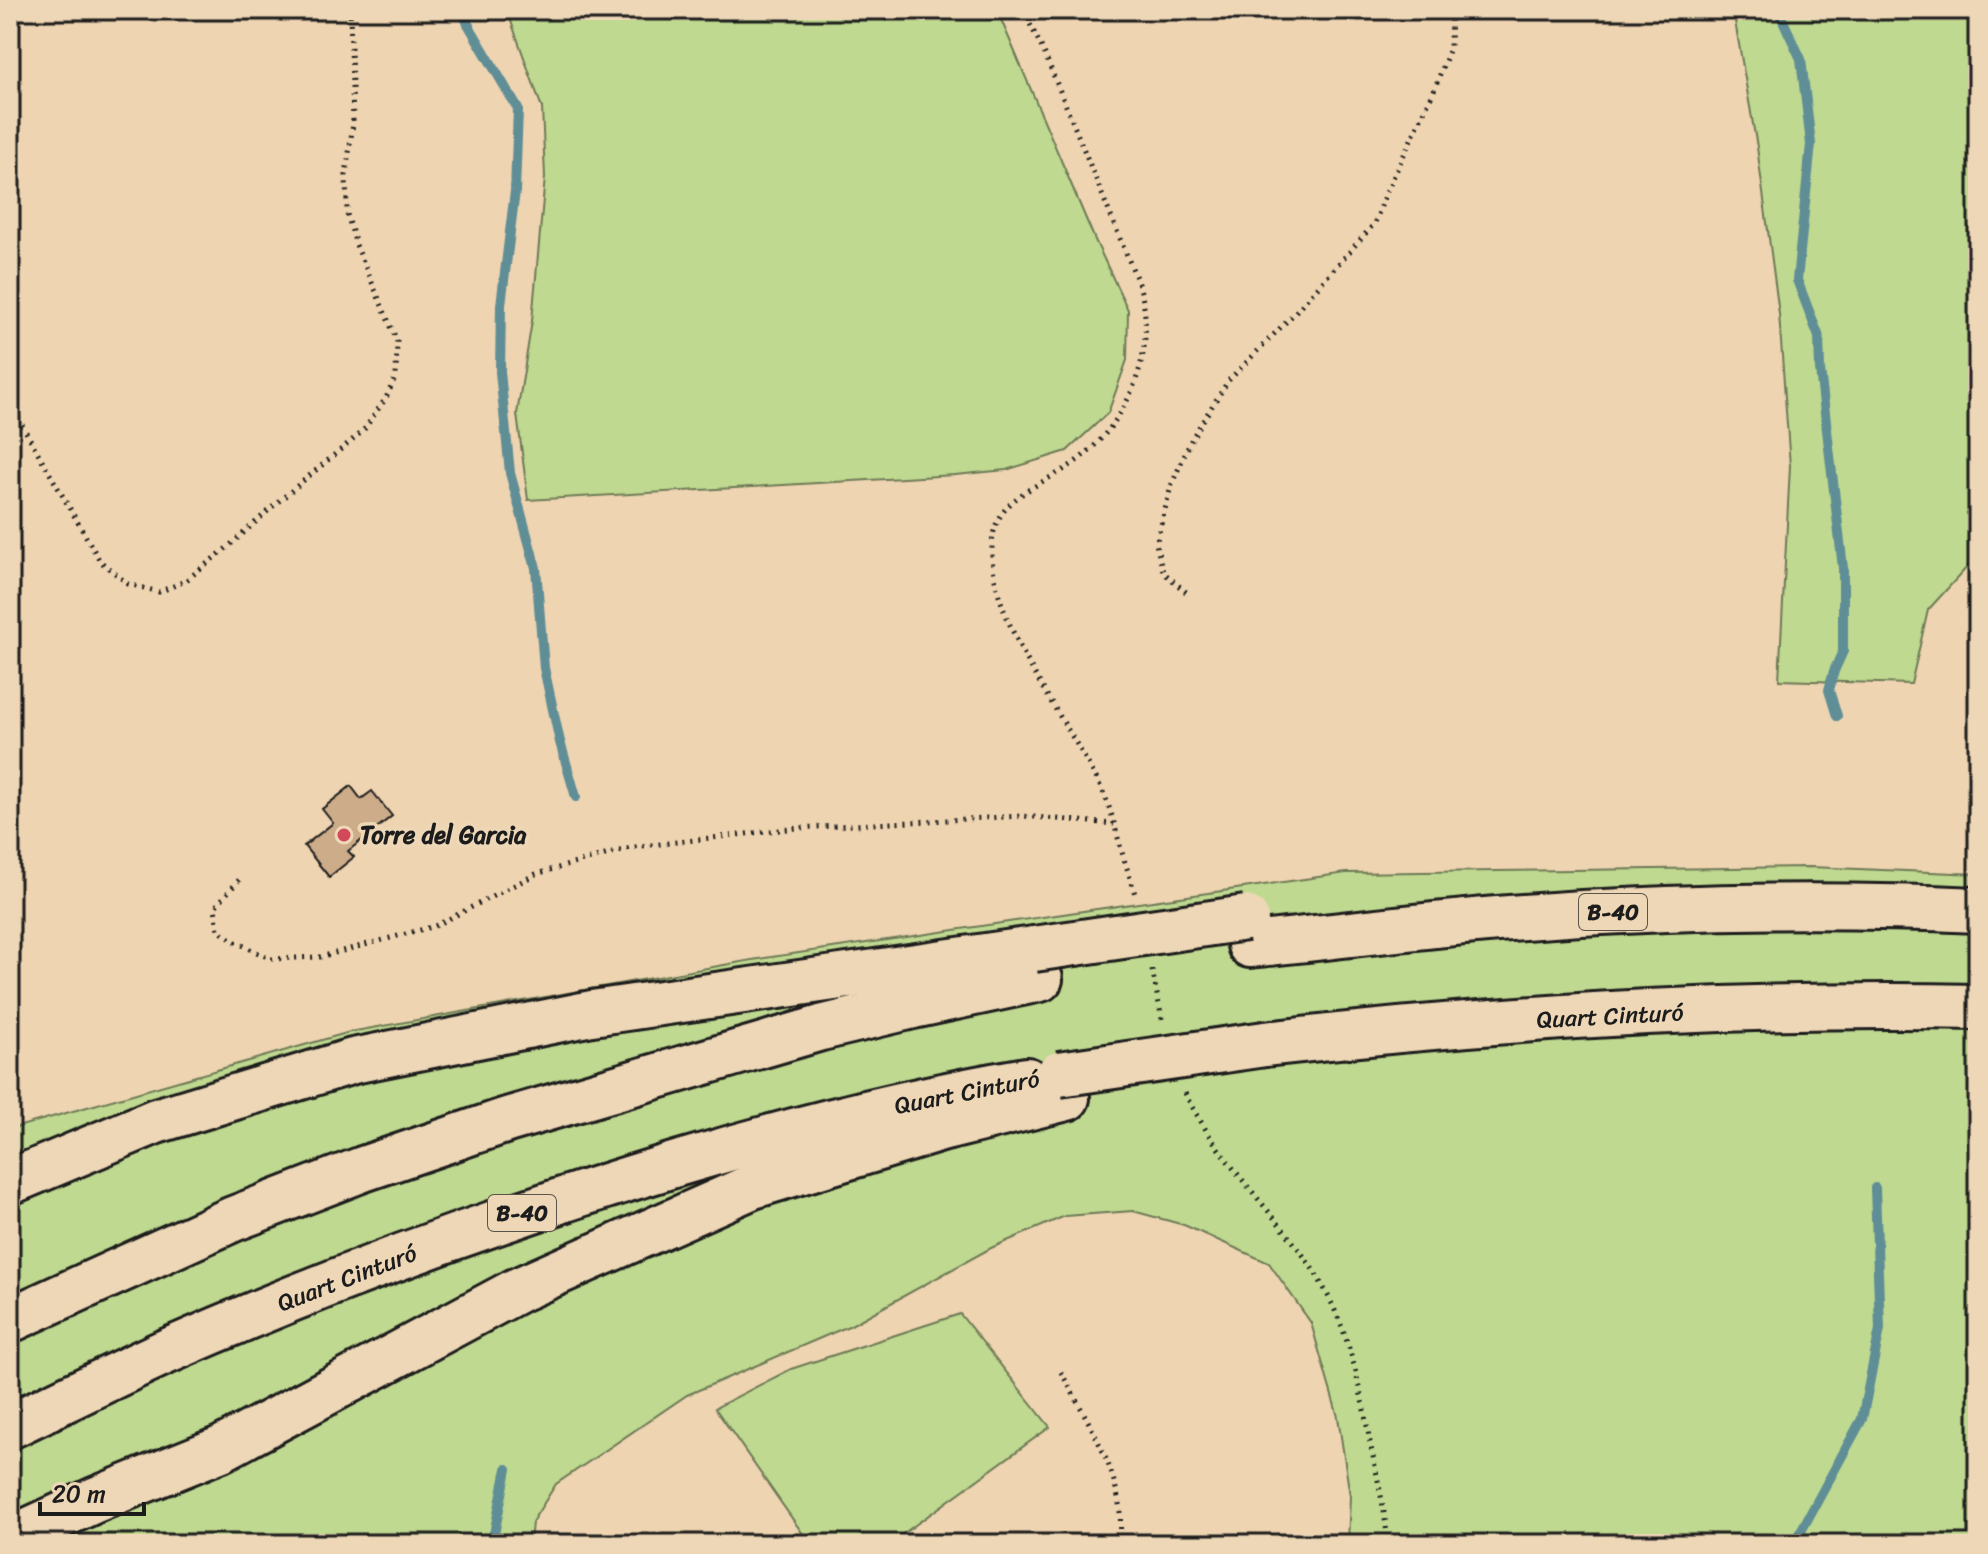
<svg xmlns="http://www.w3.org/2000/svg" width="1988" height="1554" font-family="Sriracha,sans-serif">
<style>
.green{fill:#bfd990;stroke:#6e7a56;stroke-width:2}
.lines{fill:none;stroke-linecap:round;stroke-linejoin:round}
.stream{stroke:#5f8e96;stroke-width:10}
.building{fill:#cdac8a;stroke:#1c1c1c;stroke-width:2}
.highway-casing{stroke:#1c1c1c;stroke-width:50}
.path{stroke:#1c1c1c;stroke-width:5;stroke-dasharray:2 6;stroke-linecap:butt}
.highway{stroke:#eed7b6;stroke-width:44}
.highway-bridge-casing{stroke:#1c1c1c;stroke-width:50;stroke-linecap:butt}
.highway-bridge{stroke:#eed7b6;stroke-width:44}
.poi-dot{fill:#d1495b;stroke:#eed7b6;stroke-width:3}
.labels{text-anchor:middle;stroke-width:7;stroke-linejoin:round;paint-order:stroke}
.shield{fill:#eed7b6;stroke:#5b544a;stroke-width:2}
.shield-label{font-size:22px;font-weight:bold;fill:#1c1c1c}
.poi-label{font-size:24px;font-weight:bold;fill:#1c1c1c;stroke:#eed7b6;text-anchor:start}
.street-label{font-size:24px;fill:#1c1c1c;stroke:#eed7b6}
</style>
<rect width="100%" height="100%" fill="#eed4b1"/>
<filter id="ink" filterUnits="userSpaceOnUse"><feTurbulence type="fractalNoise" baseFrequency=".0125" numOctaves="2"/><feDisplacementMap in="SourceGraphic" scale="16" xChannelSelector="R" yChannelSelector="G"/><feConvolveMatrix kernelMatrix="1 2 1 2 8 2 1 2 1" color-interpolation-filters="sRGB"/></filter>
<g filter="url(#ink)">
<g class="green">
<path d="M 507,10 L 997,10 L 1095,240 L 1128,310 L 1127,360 L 1108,413 L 1067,451 L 1006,470 L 955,475 L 528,500 L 517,414 L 532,321 L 545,177 L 542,108 Z"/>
<path d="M 1733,10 L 1978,10 L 1978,555 L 1928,610 L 1911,684 L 1779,680 L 1790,466 L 1779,314 L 1757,147 Z"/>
<path d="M 1810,867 L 1978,874 L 1978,1544 L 1348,1544 L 1350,1496 L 1338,1417 L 1311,1323 L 1269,1263 L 1184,1225 L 1133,1211 L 1065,1216 L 991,1248 L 851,1325 L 687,1395 L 556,1484 L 532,1522 L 530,1544 L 10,1544 L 10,1129 L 350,1032 L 752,960 L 1090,910 L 1346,873 Z"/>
<path d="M 960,1314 L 1050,1427 L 889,1544 L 810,1544 L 715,1408 L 791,1369 Z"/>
</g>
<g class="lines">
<g class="stream">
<path d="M 462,10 L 468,24 L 518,109 L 515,191 L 501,305 L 500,372 L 510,473 L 536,568 L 544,668 L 560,742 L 576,797"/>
<path d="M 1778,10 L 1801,59 L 1811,144 L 1797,280 L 1819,337 L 1820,370 L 1843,568 L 1843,651 L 1834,671 L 1829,690 L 1837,716"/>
<path d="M 492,1544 L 507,1469"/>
<path d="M 1794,1544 L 1862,1419 L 1880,1329 L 1875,1188"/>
</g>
</g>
<path class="building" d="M 351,786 L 361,799 L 372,791 L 392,816 L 348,851 L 354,857 L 329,877 L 304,846 L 333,823 L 322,809 Z"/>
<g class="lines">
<g class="highway-casing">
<g id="highway">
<path d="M 1250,945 C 1337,936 1423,925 1510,918 C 1666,906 1822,903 1978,910"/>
<path d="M 1265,1044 C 1501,1017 1741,1002 1978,1007"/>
<path d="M 10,1182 L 156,1121 L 353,1061 L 592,1013 L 1034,949"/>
<path d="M 10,1320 L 233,1219 L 363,1169 L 507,1120 L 821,1028 L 913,1006 L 1040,979"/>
<path d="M 10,1426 C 61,1402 112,1376 163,1353 C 331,1279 504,1216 680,1163 C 794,1129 909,1100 1027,1080"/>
<path d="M 10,1539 L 95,1500 L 221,1449 L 518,1290 L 753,1186 L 941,1129 L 1067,1098"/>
</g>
</g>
<g class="path">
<path d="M 1023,10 L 1044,52 L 1139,285 C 1160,351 1127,427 1071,465 C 1043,484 999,497 993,536 C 981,617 1071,722 1104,794 C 1112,812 1116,832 1122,852 C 1126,867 1132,882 1136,898"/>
<path d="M 1965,10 L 1978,25"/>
<path d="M 10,404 L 100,561 L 128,584 L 159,592 L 185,581 L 228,547 L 279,501 L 363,431 L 386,398 L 396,376 L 397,341 L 356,245 L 347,214 L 346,175 L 353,123 L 350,10"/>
<path d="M 1186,592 L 1163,572 L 1156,544 L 1171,486 L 1192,438 L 1228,381 L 1289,319 L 1375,223 L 1385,195 L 1433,93 L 1450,48 L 1451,10"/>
<path d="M 239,880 L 215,907 L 218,930 L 234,941 L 271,959 L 320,957 L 435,926 L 536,874 L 634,847 L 797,828 L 1023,816 L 1114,824"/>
<path d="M 1152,970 L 1162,1019"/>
<path d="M 1185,1093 C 1191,1106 1199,1118 1206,1130 C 1237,1179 1278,1218 1310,1265 C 1348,1322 1358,1377 1370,1442 C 1377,1476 1385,1510 1388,1544"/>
<path d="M 1061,1372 C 1081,1409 1108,1452 1117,1493 C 1121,1510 1121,1527 1120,1544"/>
</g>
<use href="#highway" class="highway"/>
<g class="highway-bridge-casing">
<g id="highway-bridge">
<path d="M 1034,949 L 1246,918"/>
<path d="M 1059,1074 L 1265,1044"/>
</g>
</g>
<use href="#highway-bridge" class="highway-bridge"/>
</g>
</g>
<circle class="poi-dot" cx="344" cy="835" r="8"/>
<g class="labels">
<g class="shield">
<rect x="1579" y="894" width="68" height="36" rx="6"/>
<rect x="488" y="1195" width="68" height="36" rx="6"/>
</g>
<g class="shield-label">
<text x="1613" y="920">B-40</text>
<text x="522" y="1221">B-40</text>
</g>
<g class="poi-label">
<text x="360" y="843">Torre del Garcia</text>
</g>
<g class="street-label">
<text transform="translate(1610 1016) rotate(-3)" y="8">Quart Cinturó</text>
<text transform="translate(967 1092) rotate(-11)" y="8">Quart Cinturó</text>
<text transform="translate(347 1278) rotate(-21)" y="8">Quart Cinturó</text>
</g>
</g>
<rect width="1988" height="1554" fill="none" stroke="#eed7b6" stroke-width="40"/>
<rect x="20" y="20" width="1948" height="1514" fill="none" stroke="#1c1c1c" stroke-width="3" filter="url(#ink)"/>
<path d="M40 1502v12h104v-12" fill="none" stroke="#1c1c1c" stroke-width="4"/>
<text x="52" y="1502" font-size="24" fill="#1c1c1c" stroke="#eed7b6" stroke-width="6" paint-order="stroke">20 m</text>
</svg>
